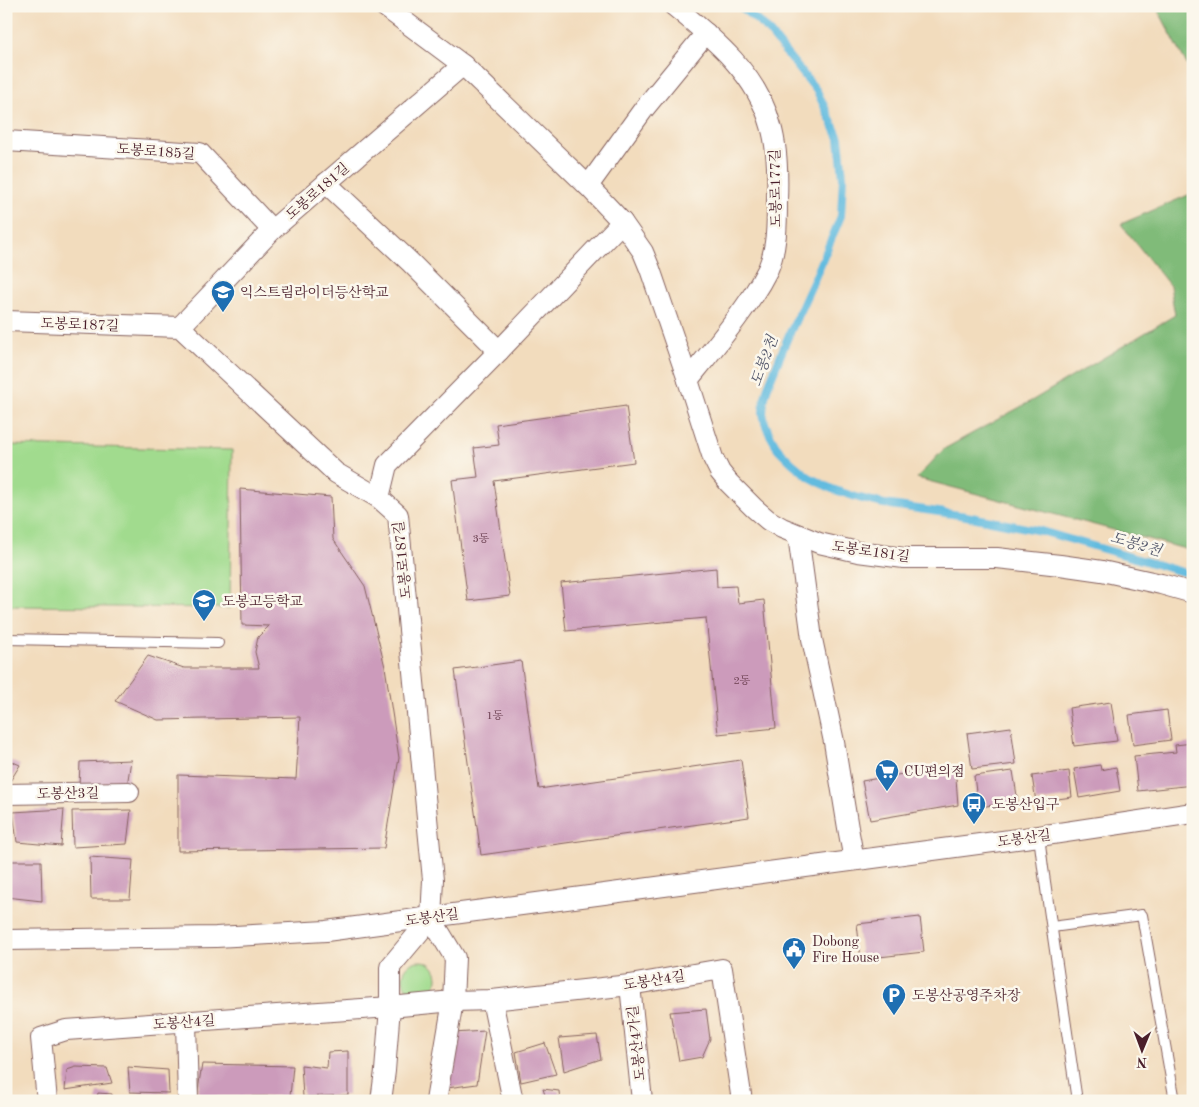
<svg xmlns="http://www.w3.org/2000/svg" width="1199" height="1107" font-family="'Old Standard TT','Noto Serif KR',serif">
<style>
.green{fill:#a1db8e;stroke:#767d5c}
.forest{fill:#80bb79;stroke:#656d52}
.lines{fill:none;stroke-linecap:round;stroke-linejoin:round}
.stream{stroke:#62bbdf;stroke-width:8}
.building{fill:#cc9bbb}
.service-casing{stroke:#85615e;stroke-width:12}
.minor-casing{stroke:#85615e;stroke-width:22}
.service{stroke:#fff;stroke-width:10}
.minor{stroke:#fff;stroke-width:20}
.labels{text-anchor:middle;stroke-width:5;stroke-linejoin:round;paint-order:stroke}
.number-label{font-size:11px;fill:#6a3e4f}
.street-label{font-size:14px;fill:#4a1f2b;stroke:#fbf7ec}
.poi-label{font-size:14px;fill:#4a1f2b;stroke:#fbf7ec;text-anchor:start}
.water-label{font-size:15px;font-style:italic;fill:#52566a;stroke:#fbf7ec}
</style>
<rect width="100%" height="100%" fill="#fbf7ec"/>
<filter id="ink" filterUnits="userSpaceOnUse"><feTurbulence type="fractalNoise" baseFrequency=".02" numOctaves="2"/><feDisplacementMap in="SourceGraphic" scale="10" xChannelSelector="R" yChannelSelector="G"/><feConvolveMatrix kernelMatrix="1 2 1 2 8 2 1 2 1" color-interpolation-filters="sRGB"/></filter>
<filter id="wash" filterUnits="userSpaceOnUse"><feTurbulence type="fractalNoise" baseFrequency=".0096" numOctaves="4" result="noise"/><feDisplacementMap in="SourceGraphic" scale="20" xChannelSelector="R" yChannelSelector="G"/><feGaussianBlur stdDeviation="1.12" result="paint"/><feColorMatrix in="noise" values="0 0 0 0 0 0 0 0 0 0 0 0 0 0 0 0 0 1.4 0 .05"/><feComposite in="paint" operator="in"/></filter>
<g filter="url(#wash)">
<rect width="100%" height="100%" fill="#f2dcbd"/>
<g class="green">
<path d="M 6,445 L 232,450 L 230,608 L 6,606 Z"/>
<circle cx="420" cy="978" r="17"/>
</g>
<g class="forest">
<path d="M 1156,6 L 1193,6 L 1193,76 Z"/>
<path d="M 1193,193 L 1193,551 L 917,478 L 944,449 L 1033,400 L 1175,315 L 1170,286 L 1121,224 Z"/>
</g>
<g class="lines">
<path class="stream" d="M 739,6 L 765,27 L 817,91 L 839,138 L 843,177 L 841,216 L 815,278 L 788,337 L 768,386 L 764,401 L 763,413 L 765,423 L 769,433 L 778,449 L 792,463 L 809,477 L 832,489 L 859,498 L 884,504 L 966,516 L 1041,531 L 1193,575"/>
</g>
<g id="blocks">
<g class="building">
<path d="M 626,406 L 634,462 L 494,481 L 510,596 L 468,601 L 452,480 L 478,477 L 474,448 L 499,445 L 496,424 Z"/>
<path d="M 240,489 L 331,497 L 333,539 L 365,586 L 385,667 L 399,758 L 384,848 L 178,851 L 178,775 L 296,779 L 300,717 L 158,720 L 115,701 L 148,656 L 184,668 L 259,668 L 255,652 L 258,637 L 269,626 L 242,625 Z"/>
<path d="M 716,568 L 717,587 L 736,586 L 738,603 L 764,600 L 776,728 L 718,734 L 706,618 L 566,631 L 561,583 Z"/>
<path d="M 521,661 L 539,789 L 741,760 L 749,817 L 481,855 L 455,670 Z"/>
<path d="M 1111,702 L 1117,741 L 1074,746 L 1069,708 Z"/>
<path d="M 1167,710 L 1171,740 L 1133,745 L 1129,715 Z"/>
<path d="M 1011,727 L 1016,764 L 972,769 L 967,733 Z"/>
<path d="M 1193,743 L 1193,785 L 1138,791 L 1134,756 L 1176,752 L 1175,745 Z"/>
<path d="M 6,759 L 20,765 L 9,783 L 6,781 Z"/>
<path d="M 131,760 L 127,786 L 79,787 L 80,762 Z"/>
<path d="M 955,765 L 958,805 L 870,820 L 862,781 Z"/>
<path d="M 1100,765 L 1101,770 L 1116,767 L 1120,791 L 1079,798 L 1074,769 Z"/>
<path d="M 1013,771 L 1018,802 L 978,807 L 974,776 Z"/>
<path d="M 1069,771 L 1072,797 L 1036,802 L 1032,776 Z"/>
<path d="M 64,809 L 61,846 L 17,842 L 13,812 Z"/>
<path d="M 131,810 L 127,844 L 73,847 L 72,811 Z"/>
<path d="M 90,857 L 133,860 L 130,899 L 91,899 Z"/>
<path d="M 6,861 L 41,861 L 42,901 L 6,897 Z"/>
<path d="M 920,917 L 924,952 L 861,959 L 857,924 Z"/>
<path d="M 706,1009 L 710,1039 L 702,1057 L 679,1061 L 670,1012 Z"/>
<path d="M 485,1031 L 477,1084 L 447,1088 L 453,1033 Z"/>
<path d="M 597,1035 L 601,1059 L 564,1071 L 559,1038 Z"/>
<path d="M 545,1043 L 556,1074 L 521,1082 L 516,1052 Z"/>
<path d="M 348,1051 L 348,1095 L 303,1097 L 301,1065 L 327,1068 L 328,1052 Z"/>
<path d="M 202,1064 L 293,1066 L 290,1096 L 197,1097 Z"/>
<path d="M 76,1067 L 107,1068 L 112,1083 L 65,1090 L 67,1070 Z"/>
<path d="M 128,1067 L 168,1070 L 169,1093 L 130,1092 Z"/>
<path d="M 543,1089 L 559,1091 L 560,1101 L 547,1101 Z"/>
<path d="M 98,1093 L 112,1094 L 112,1101 L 96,1101 Z"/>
</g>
</g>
</g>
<g filter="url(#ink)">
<use href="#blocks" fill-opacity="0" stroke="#85615e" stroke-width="1"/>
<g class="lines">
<g class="service-casing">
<g id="service">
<path d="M 6,639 L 218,643"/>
<path d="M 1039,836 L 1043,868 L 1077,1101"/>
<path d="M 1052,927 L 1142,915 L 1175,1101"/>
</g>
</g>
<g class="minor-casing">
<g id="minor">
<path d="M 384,6 L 463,65 L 588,186 L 622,222 L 643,252 L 650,269 L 688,380 L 713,458 L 720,472 L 729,483 L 754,508 L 768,520 L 782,528 L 819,543 L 858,552 L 904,558 L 997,558 L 1060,565 L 1102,571 L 1161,584 L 1193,593"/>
<path d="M 674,6 C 714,39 757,74 771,126 C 778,150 778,176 777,201 C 777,223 777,248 768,269 C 763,279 757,289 751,298 C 732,327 710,353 688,380"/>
<path d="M 6,141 L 200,153 L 272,230"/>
<path d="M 326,183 L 410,262 L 499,351"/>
<path d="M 588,186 L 643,110 L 706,33"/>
<path d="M 6,321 L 180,327 L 336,473 L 379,498 L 398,515 L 433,880 L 431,918"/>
<path d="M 180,327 L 272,230 L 463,65"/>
<path d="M 379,498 L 387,465 L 499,351 L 622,222"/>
<path d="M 798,535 L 812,639 L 834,742 L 848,828 L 854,860"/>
<path d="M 6,794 L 129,792"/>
<path d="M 431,918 L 455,958 L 453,1001 L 436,1101"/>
<path d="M 6,940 L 216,937 L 326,931 L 1039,836 L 1193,813"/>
<path d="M 630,985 L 642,1101"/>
<path d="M 492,1000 L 513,1101"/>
<path d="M 186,1022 L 188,1101"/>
<path d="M 47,1101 L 41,1038 L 66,1030 L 390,1007 L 453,1001 L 492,1000 L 630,985 L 722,969 L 742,1101"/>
<path d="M 381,1101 L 385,1071 L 390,1007 L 390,967 L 431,918"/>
</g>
</g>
<use href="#service" class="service"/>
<use href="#minor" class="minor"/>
</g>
</g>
<defs>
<g id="school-pin" transform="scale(1.25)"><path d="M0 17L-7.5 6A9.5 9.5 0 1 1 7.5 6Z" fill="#1f6fb2" stroke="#fbf7ec"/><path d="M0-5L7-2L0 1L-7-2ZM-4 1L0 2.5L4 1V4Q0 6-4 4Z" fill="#fff"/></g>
<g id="supermarket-pin" transform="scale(1.25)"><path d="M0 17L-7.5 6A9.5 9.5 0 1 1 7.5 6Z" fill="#1f6fb2" stroke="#fbf7ec"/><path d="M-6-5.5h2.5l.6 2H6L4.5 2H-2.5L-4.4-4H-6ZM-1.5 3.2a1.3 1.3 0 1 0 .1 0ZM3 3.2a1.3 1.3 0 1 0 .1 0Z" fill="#fff"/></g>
<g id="bus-pin" transform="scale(1.25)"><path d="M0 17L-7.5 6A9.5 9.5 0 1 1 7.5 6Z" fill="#1f6fb2" stroke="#fbf7ec"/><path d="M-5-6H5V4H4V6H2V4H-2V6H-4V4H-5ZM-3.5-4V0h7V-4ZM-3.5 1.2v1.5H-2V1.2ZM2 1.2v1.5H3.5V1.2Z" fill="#fff"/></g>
<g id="civic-pin" transform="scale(1.25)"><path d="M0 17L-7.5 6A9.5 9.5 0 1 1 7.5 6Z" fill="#1f6fb2" stroke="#fbf7ec"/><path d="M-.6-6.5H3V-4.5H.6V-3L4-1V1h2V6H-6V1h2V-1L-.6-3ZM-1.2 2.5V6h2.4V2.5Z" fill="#fff"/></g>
<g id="parking-pin" transform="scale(1.25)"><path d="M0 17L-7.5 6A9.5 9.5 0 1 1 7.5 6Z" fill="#1f6fb2" stroke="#fbf7ec"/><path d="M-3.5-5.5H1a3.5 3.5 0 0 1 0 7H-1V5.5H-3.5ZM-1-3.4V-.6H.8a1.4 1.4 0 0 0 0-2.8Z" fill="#fff"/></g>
</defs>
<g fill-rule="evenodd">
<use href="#school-pin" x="223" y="292"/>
<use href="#school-pin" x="204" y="601"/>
<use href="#supermarket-pin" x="887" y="771"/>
<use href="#bus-pin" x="974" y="804"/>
<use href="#civic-pin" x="794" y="949"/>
<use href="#parking-pin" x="894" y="995"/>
</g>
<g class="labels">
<g class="number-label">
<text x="481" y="542">3동</text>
<text x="742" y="684">2동</text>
<text x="495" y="719">1동</text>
</g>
<g class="street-label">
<text transform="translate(156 151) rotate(4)" y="5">도봉로185길</text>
<text transform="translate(775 188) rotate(-91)" y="5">도봉로177길</text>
<text transform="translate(317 191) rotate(-41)" y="5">도봉로181길</text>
<text transform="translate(80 324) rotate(2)" y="5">도봉로187길</text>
<text transform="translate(871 551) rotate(8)" y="5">도봉로181길</text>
<text transform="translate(402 560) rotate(-96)" y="5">도봉로187길</text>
<text transform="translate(68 793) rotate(-1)" y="5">도봉산3길</text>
<text transform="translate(1024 838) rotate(-8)" y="5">도봉산길</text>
<text transform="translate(432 917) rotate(-8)" y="5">도봉산길</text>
<text transform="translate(654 980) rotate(-9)" y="5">도봉산4길</text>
<text transform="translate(184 1022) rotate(-4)" y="5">도봉산4길</text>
<text transform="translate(636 1043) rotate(-96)" y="5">도봉산4가길</text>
</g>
<g class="poi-label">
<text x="240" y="297">익스트림라이더등산학교</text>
<text x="222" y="606">도봉고등학교</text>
<text x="904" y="776">CU편의점</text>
<text x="992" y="809">도봉산입구</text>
<text x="812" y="946">Dobong<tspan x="812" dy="16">Fire House</tspan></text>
<text x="912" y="1000">도봉산공영주차장</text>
</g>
<g class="water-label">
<text transform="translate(764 361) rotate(-70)" y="5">도봉2천</text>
<text transform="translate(1136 544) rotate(16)" y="5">도봉2천</text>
</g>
</g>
<rect width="1199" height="1107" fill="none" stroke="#fbf7ec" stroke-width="25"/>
<g transform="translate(1142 1050) rotate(181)" stroke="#fbf7ec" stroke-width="4" paint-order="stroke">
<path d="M0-4L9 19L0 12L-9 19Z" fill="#4a1f2b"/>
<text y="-8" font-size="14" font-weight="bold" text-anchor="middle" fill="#4a1f2b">N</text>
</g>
</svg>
